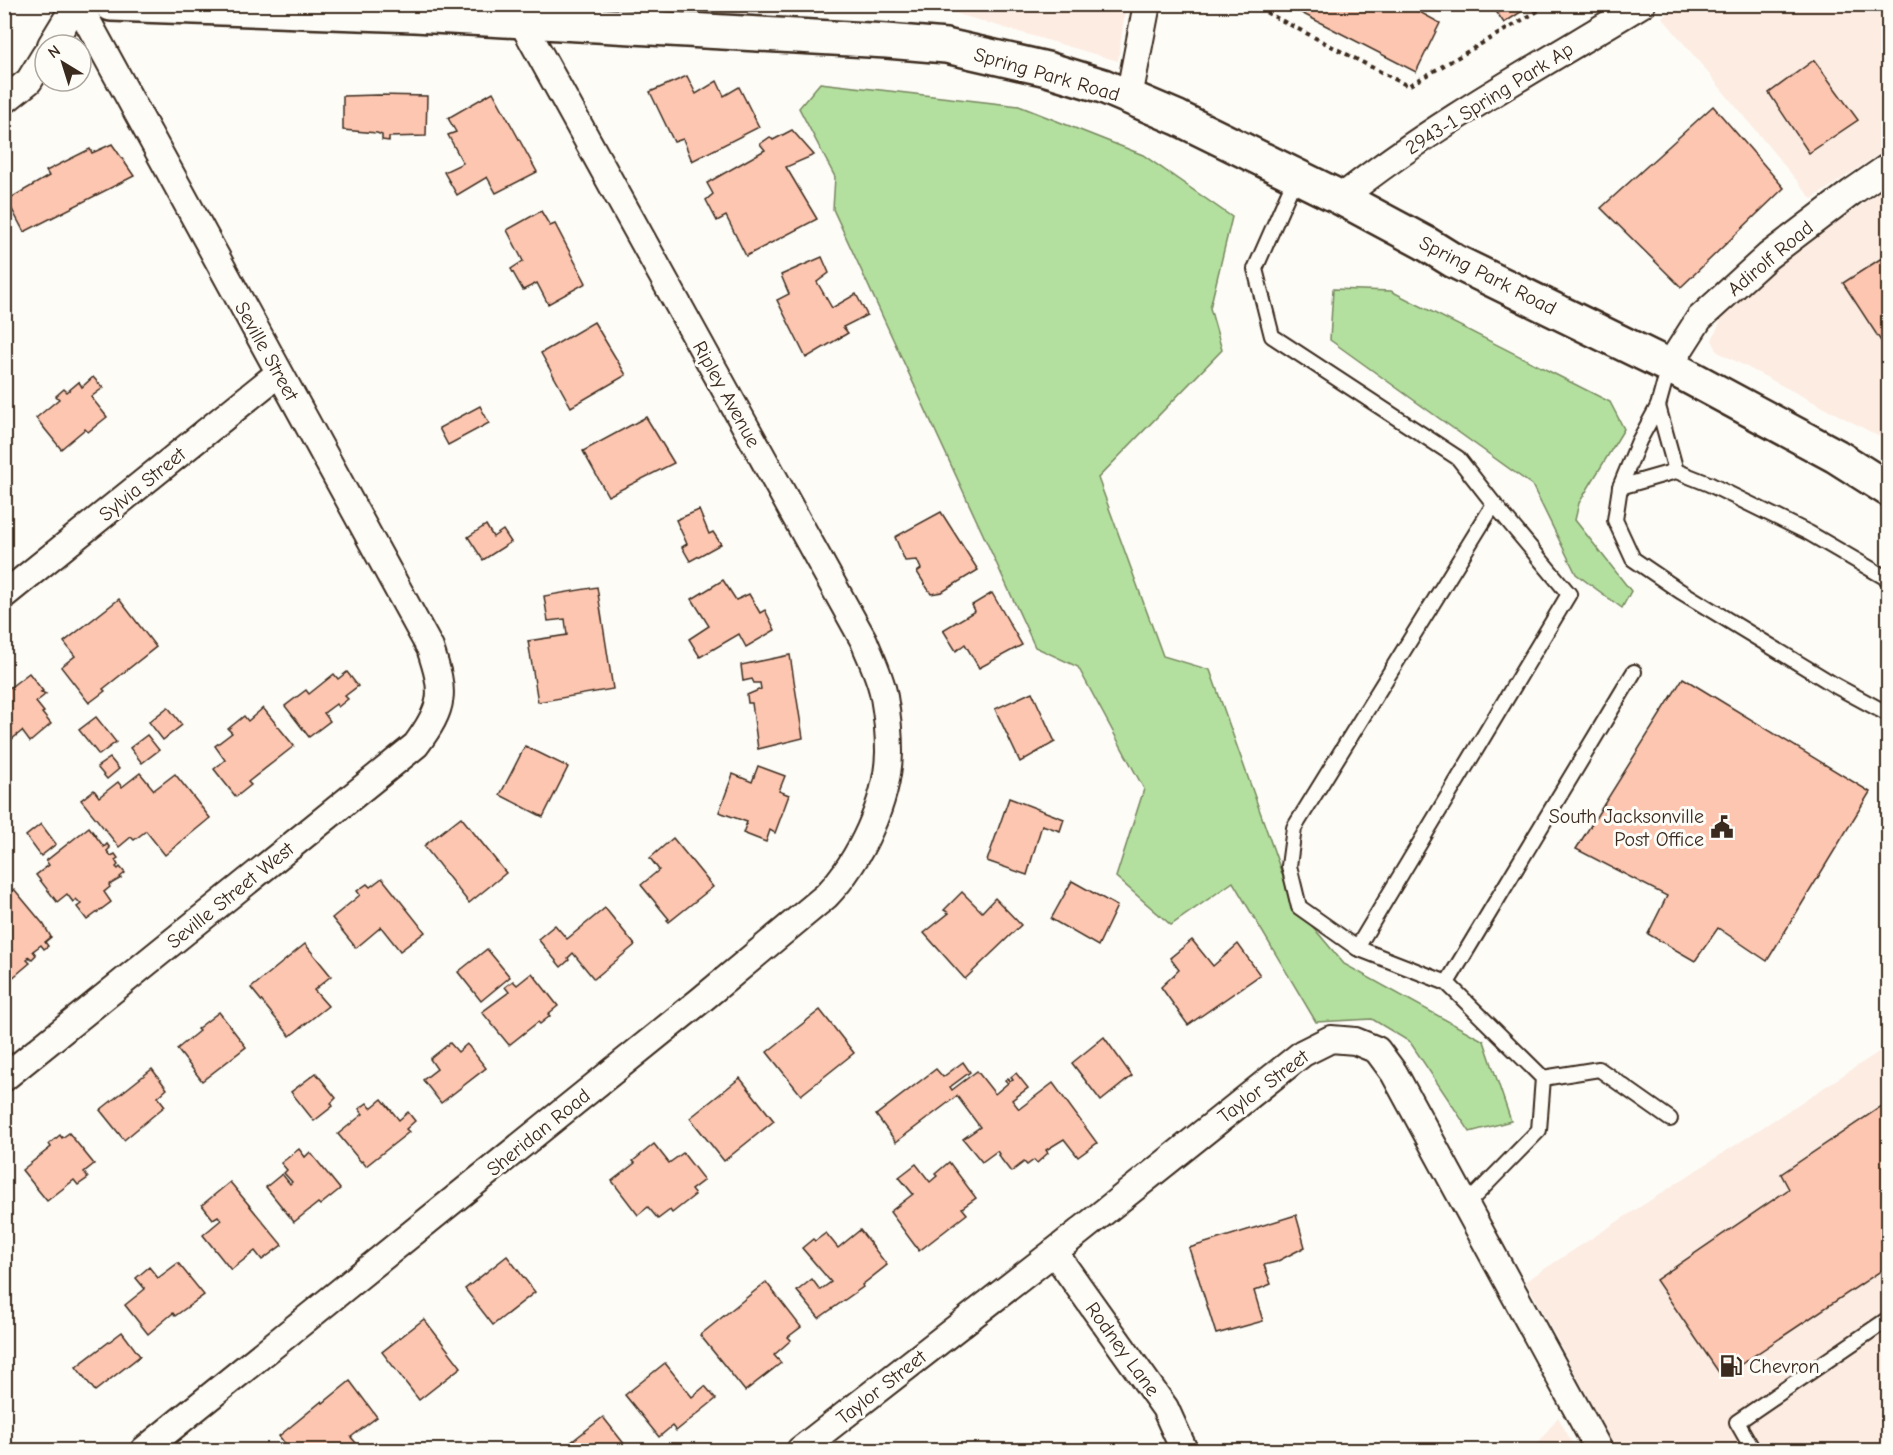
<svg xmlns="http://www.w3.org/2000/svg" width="1893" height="1455" font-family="'Comic Neue',sans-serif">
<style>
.built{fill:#fdece2}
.green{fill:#b3e09e;stroke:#77855e;stroke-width:1.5}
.building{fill:#fdc6b0;stroke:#3b2a1e;stroke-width:1.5}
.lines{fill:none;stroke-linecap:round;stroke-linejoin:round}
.lane-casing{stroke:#3b2a1e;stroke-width:18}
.street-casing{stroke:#3b2a1e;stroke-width:30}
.secondary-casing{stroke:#3b2a1e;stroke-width:38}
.path{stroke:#3b2a1e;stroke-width:4;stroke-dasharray:4.5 4.5;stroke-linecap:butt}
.lane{stroke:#fdfcf7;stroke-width:14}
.street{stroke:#fdfcf7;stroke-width:26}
.secondary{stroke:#fdfcf7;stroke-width:33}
.labels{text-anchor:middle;stroke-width:6;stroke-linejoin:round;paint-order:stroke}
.street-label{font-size:20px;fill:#3b2a1e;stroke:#fdfcf7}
.poi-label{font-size:20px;fill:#3b2a1e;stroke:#fdfcf7;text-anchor:end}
</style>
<rect width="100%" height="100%" fill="#fdfcf7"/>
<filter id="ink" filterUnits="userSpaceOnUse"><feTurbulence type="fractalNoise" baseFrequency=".0167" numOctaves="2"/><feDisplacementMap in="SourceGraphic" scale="12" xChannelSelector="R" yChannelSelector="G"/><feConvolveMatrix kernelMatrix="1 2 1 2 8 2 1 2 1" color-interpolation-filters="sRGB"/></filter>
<g filter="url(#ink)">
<g class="built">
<path d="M 927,5 L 1126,5 L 1118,61 Z"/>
<path d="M 1682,5 L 1888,5 L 1888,148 L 1812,199 L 1662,17 Z"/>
<path d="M 1888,185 L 1888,441 L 1718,352 L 1712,340 L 1723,316 L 1765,276 Z"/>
<path d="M 1888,1046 L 1888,1448 L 1885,1450 L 1616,1450 L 1526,1281 Z"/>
<path d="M 1558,1417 L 1576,1450 L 1533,1450 Z"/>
</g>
<g class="green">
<path d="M 820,83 L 1019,106 L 1143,155 L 1232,217 L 1210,308 L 1222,350 L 1098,478 L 1163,656 L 1210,670 L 1292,902 L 1344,964 L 1484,1041 L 1511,1121 L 1470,1132 L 1410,1042 L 1372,1019 L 1316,1022 L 1233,882 L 1171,925 L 1116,877 L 1144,789 L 1078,667 L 1035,647 L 833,209 L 835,177 L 799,108 Z"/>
<path d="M 1333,289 L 1391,291 L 1610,402 L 1624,429 L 1579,503 L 1575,520 L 1631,591 L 1622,608 L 1576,574 L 1532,485 L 1330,340 Z"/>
</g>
<g class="building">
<path d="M 1284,4 L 1405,4 L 1440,23 L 1416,72 Z"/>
<path d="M 1491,4 L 1533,4 L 1504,23 Z"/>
<path d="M 1814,60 L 1858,120 L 1809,153 L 1769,93 Z"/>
<path d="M 687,76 L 696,94 L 717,81 L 724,96 L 739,87 L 759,127 L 692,161 L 683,139 L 674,142 L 650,92 Z"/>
<path d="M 493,92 L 537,172 L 496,193 L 487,177 L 457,195 L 444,172 L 463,163 L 448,135 L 456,132 L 448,118 Z"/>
<path d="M 378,95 L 427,96 L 426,136 L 389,137 L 389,141 L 382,140 L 382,135 L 377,133 L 343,130 L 343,96 Z"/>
<path d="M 1713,106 L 1784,188 L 1681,287 L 1601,208 Z"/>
<path d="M 792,130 L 814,155 L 786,167 L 817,219 L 746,256 L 726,216 L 717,221 L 706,200 L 713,194 L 707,183 L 765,150 L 760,144 L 770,137 L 773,140 Z"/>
<path d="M 112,144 L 134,176 L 24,232 L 7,200 L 49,176 L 46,171 L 90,149 L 92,153 Z"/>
<path d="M 541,211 L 550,226 L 555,224 L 586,283 L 548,304 L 537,283 L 523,290 L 511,269 L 523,261 L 507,230 Z"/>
<path d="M 1888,254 L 1888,352 L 1843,283 Z"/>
<path d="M 822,257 L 829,273 L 817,282 L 832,308 L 856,294 L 867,315 L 843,327 L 848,333 L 806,358 L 777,300 L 789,294 L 781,275 Z"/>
<path d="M 594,322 L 626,375 L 571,407 L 541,353 Z"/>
<path d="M 93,377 L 103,388 L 91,397 L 107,417 L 88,432 L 85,429 L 61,449 L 36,418 L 59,399 L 56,396 L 64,389 L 67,392 L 79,382 L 82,387 Z"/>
<path d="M 480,406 L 489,423 L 448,445 L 439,428 Z"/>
<path d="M 646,417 L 674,463 L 608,496 L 583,451 Z"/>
<path d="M 699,510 L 709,534 L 713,532 L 721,544 L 690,561 L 682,547 L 687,544 L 676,520 Z"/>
<path d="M 941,512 L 978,570 L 942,592 L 931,594 L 917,572 L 921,569 L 917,560 L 905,561 L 895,537 Z"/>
<path d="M 486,525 L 493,537 L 503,530 L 511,542 L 483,560 L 468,537 Z"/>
<path d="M 723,580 L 736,600 L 749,594 L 760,613 L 765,610 L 775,630 L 746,647 L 739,634 L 700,657 L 689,639 L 709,626 L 692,599 Z"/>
<path d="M 597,587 L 613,689 L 538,702 L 528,641 L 567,635 L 565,619 L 548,621 L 544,596 Z"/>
<path d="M 992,593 L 1022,645 L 979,668 L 965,644 L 956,651 L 943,630 L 975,611 L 972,605 Z"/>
<path d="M 119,599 L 156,647 L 103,689 L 105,691 L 89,703 L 61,667 L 75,656 L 64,642 Z"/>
<path d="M 790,655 L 803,738 L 758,749 L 752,703 L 748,703 L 747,695 L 761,689 L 760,683 L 754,683 L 752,679 L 743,681 L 741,665 Z"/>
<path d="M 347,672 L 358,686 L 345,696 L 348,699 L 338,707 L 336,704 L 324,713 L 330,721 L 309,737 L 285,706 L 306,690 L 309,694 L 334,674 L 338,679 Z"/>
<path d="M 29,673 L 43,691 L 41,692 L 46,694 L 36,702 L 44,712 L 42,713 L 51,724 L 30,742 L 22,731 L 6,744 L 4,692 Z"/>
<path d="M 1683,678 L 1870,792 L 1767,961 L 1718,928 L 1695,961 L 1648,934 L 1667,896 L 1576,849 Z"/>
<path d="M 1032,692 L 1055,742 L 1020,762 L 995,709 Z"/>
<path d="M 168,707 L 182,725 L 163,740 L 149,722 Z"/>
<path d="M 263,708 L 294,746 L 248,782 L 251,785 L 236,797 L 214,769 L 225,760 L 215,746 L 232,733 L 228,729 L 244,716 L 248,721 Z"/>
<path d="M 96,717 L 116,742 L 99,755 L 79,730 Z"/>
<path d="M 147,735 L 159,750 L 142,763 L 130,748 Z"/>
<path d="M 525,746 L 568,767 L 543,817 L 500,795 Z"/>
<path d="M 110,758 L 119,769 L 107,779 L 97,767 Z"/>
<path d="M 758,766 L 785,776 L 779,791 L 789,795 L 775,833 L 770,830 L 766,842 L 743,833 L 747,822 L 719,812 L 733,774 L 752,782 Z"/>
<path d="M 140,773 L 154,790 L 175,774 L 210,818 L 165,855 L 146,831 L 134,840 L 131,837 L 119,847 L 81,800 L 94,790 L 99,797 L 118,782 L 122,787 Z"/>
<path d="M 1009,798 L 1064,819 L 1060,831 L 1042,825 L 1027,875 L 987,861 Z"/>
<path d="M 461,817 L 506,873 L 469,903 L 424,846 Z"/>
<path d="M 41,824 L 56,844 L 41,856 L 26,836 Z"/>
<path d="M 89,827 L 104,847 L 107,844 L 110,848 L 107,851 L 111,856 L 115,854 L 118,858 L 115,860 L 118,865 L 116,867 L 118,869 L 120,867 L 125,873 L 120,877 L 121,878 L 109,885 L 110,887 L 104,892 L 111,902 L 87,920 L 77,907 L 81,904 L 76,899 L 73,902 L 67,894 L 57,902 L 36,875 L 49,865 L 46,861 Z"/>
<path d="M 673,838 L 713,887 L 669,922 L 667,920 L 669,919 L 641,885 L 659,870 L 650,858 Z"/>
<path d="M 382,878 L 425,932 L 400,951 L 381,927 L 356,948 L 332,918 L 360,895 L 357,891 L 367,884 L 370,887 Z"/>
<path d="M 1072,881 L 1117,906 L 1098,946 L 1051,919 Z"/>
<path d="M 14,889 L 44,925 L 51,937 L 45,942 L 48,946 L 44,949 L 41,945 L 33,951 L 36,955 L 32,959 L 28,956 L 29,958 L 27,960 L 30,963 L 4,985 L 4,897 Z"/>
<path d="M 962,892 L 982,912 L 995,898 L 1021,925 L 965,979 L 924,933 L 949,913 L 944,910 Z"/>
<path d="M 605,908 L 635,945 L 594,979 L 573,953 L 568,958 L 569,960 L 561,967 L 538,939 L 555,925 L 567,939 Z"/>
<path d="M 1192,940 L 1213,966 L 1238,944 L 1260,975 L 1188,1025 L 1161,987 L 1179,970 L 1170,958 Z"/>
<path d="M 305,944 L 331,976 L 314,990 L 328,1006 L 290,1036 L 251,988 Z"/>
<path d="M 487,949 L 510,977 L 481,1001 L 458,972 Z"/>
<path d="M 532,973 L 558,1006 L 548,1014 L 550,1016 L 540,1024 L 538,1022 L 509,1045 L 482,1012 L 509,992 L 505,987 L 513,981 L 517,985 Z"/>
<path d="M 820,1010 L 854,1053 L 801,1095 L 767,1052 Z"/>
<path d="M 219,1012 L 246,1047 L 202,1081 L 177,1049 L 199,1031 L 197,1029 Z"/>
<path d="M 1104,1037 L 1132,1076 L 1101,1101 L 1072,1063 Z"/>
<path d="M 450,1043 L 458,1052 L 467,1044 L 486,1068 L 441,1103 L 423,1080 L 437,1069 L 430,1059 Z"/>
<path d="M 963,1062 L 970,1072 L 950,1087 L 952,1090 L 977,1071 L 995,1094 L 1008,1083 L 1005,1080 L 1008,1078 L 1010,1081 L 1013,1080 L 1011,1077 L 1016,1073 L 1028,1088 L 1012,1100 L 1019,1109 L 1053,1083 L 1097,1143 L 1078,1157 L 1064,1139 L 1046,1150 L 1048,1153 L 1037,1163 L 1034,1160 L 1027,1165 L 1024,1162 L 1011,1172 L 998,1155 L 999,1154 L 997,1151 L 982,1162 L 963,1139 L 980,1127 L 957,1096 L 896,1142 L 876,1115 L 936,1069 L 943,1077 Z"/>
<path d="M 152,1069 L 167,1089 L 158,1097 L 165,1106 L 124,1140 L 100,1110 Z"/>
<path d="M 316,1073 L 336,1098 L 331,1103 L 333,1106 L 314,1121 L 291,1092 Z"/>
<path d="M 740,1078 L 774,1121 L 724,1161 L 690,1118 Z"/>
<path d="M 382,1099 L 399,1120 L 408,1112 L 415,1121 L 406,1129 L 409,1132 L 366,1166 L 362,1161 L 361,1162 L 338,1134 L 363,1114 L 359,1109 L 367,1103 L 371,1108 Z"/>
<path d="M 1888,1102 L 1888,1266 L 1722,1377 L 1656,1280 L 1789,1189 L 1781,1174 Z"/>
<path d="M 69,1133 L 94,1164 L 84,1172 L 88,1178 L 78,1185 L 74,1180 L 47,1201 L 22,1170 L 51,1147 L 49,1144 L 60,1135 L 62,1138 Z"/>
<path d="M 654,1144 L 669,1163 L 683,1153 L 704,1180 L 691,1190 L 695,1195 L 672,1213 L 670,1210 L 658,1219 L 648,1207 L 638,1215 L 612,1181 L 635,1163 L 633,1161 Z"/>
<path d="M 299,1149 L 305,1157 L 310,1152 L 340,1189 L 320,1205 L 318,1203 L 294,1222 L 266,1187 L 282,1174 L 290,1184 L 292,1182 L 284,1173 L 287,1170 L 281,1163 Z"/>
<path d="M 949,1162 L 976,1198 L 962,1208 L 967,1214 L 919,1251 L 890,1212 L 913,1194 L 899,1177 L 916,1164 L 930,1182 L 937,1176 L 935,1174 Z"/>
<path d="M 230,1182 L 282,1245 L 262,1260 L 255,1251 L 231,1270 L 203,1235 L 221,1220 L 218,1216 L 213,1219 L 202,1205 Z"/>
<path d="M 1296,1215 L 1305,1247 L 1276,1262 L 1264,1265 L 1271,1284 L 1254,1291 L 1263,1321 L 1216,1334 L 1189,1248 Z"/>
<path d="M 860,1230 L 887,1265 L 862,1285 L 863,1287 L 819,1318 L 797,1291 L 812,1279 L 820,1290 L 831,1282 L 802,1248 L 813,1239 L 815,1241 L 826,1233 L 838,1248 Z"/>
<path d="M 507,1256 L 535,1292 L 493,1325 L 465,1289 Z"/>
<path d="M 178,1263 L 204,1295 L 175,1316 L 173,1313 L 148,1334 L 125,1305 L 145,1289 L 136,1278 L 149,1267 L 158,1278 Z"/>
<path d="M 766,1282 L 801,1327 L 788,1337 L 791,1340 L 774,1355 L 781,1363 L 745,1391 L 700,1335 Z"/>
<path d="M 424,1319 L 461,1367 L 419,1400 L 382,1352 Z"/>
<path d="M 122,1332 L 140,1356 L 95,1391 L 76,1367 Z"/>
<path d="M 665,1363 L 692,1397 L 705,1386 L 716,1399 L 676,1431 L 672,1426 L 659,1437 L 625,1395 Z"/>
<path d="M 350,1381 L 377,1417 L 351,1437 L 362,1450 L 290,1450 L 279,1436 L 322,1401 L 323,1403 Z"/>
<path d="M 603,1417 L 629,1450 L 561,1450 Z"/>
</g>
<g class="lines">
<g class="lane-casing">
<g id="lane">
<path d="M 1296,176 L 1255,269 L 1272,336 L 1458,458 L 1494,504 L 1294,828 L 1289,866 L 1299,907 L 1357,948 L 1447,983"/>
<path d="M 1669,366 L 1658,406 L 1639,441 L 1620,487 L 1615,520 L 1633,559 L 1680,591 L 1836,686 L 1888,714"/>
<path d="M 1658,406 L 1676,471"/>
<path d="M 1620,487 L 1676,471 L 1709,484 L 1809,533 L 1888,579"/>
<path d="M 1357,948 L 1569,594 L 1494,504"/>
<path d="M 1543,1078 L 1599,1069 L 1670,1119"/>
<path d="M 1466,1205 L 1539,1130 L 1543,1078 L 1447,983 L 1634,672"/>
<path d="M 1753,1450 L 1737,1422 L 1888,1319"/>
</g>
</g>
<g class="street-casing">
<g id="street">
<path d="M 51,45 L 76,4"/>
<path d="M 1129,97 L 1147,4"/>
<path d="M 4,101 L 29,81 L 45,55"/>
<path d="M 1341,198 C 1434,124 1540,66 1642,4"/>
<path d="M 1669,366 L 1699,319 L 1768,256 L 1852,192 L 1888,167"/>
<path d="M 4,595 L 279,373"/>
<path d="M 4,1078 L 416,745 C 445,706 445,693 430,648 L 78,4"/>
<path d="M 1054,1252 L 1165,1408 L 1184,1450"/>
<path d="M 144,1450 L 701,1000 L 826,896 C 860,861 888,801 889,752 C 889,734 887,714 884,697 C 881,678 871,659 864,641 L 522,22"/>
<path d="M 800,1450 L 1054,1252 L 1303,1053 L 1331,1039 L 1355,1041 L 1377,1050 L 1394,1073 L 1599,1450"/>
</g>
</g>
<g class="secondary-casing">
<path id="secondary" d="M 111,4 L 414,15 L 887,41 L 946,46 L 1047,69 L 1103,86 L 1178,118 L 1341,198 L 1425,243 L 1454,261 L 1669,366 L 1836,456 L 1888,489"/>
</g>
<path class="path" d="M 1250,4 L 1408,86 L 1550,4"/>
<use href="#lane" class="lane"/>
<use href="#street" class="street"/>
<use href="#secondary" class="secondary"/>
</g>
</g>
<defs>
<g id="civic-bare" transform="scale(1.8)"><path d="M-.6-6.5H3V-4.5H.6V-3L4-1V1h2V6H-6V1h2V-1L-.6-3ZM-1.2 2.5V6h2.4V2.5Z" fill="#3b2a1e" stroke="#fdfcf7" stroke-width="2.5" paint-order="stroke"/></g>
<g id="fuel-bare" transform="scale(1.8)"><path d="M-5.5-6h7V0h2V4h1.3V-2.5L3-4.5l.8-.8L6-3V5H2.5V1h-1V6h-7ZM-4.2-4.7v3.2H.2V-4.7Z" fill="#3b2a1e" stroke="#fdfcf7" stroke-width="2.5" paint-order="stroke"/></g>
</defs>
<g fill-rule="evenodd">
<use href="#civic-bare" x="1722" y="827"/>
<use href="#fuel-bare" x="1731" y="1366"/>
</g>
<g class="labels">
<g class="street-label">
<text transform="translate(1047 74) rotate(16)" y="7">Spring Park Road</text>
<text transform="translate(1489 98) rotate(-32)" y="7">2943-1 Spring Park Ap</text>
<text transform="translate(1770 258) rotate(-40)" y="7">Adirolf Road</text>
<text transform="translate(1488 275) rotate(27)" y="7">Spring Park Road</text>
<text transform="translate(267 351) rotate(61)" y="7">Seville Street</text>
<text transform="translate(727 394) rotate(61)" y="7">Ripley Avenue</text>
<text transform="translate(142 484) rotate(-39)" y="7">Sylvia Street</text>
<text transform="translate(230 895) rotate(-39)" y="7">Seville Street West</text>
<text transform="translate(1263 1086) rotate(-37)" y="7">Taylor Street</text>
<text transform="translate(538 1132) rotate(-39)" y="7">Sheridan Road</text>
<text transform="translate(1123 1349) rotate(54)" y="7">Rodney Lane</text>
<text transform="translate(881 1387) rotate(-38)" y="7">Taylor Street</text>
</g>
<g class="poi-label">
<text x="1704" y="823">South Jacksonville<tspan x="1704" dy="23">Post Office</tspan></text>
<text x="1749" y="1373" text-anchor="start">Chevron</text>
</g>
</g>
<rect width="1893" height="1455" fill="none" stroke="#fdfcf7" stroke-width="24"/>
<rect x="12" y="12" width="1869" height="1431" fill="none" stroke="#3b2a1e" stroke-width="2" filter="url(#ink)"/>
<g transform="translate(63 63) rotate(322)"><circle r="28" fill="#fdfcf7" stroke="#afa8a0" stroke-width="1.5"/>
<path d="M0-4.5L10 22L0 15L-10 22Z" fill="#3b2a1e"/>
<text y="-9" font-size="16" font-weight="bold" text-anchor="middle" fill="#3b2a1e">N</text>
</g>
</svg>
